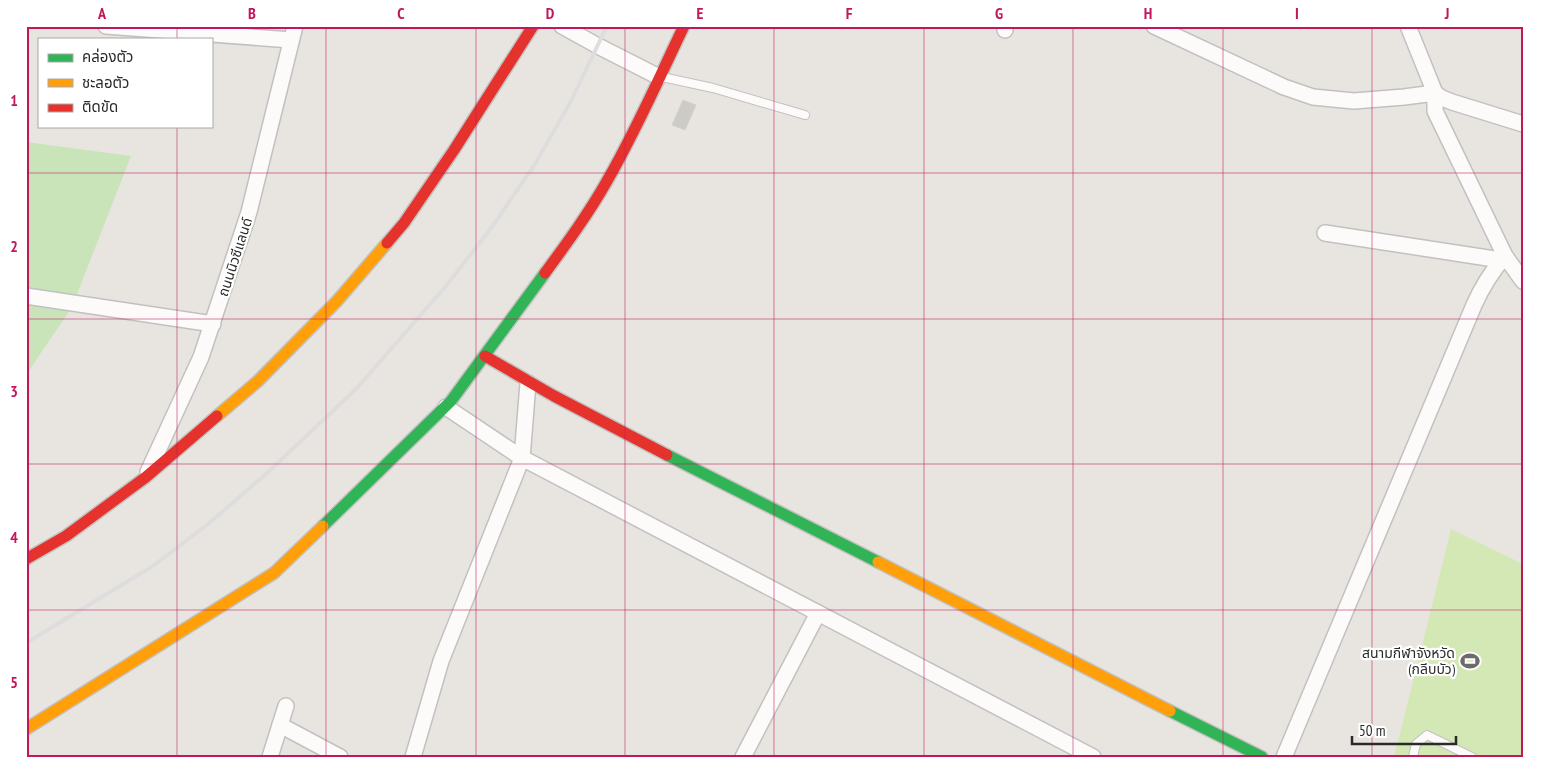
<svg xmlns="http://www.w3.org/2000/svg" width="1549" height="783" font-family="'PT Sans Narrow','Noto Sans Thai',sans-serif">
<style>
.green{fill:#c9e4b8}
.pitch{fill:#d4e8b6}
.building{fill:#cdcbc6;stroke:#d3d1cc}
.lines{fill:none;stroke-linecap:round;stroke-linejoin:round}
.lane-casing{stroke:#c2c1c1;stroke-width:10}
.street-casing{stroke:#c2c1c1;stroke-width:18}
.fast-casing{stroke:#c2c1c1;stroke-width:14}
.slow-casing{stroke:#c2c1c1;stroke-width:14}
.jam-casing{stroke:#c2c1c1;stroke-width:14}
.lane{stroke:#fcfbfa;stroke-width:8}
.street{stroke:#fcfbfa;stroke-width:15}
.fast{stroke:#30b455;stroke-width:11}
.slow{stroke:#ff9f0a;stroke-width:11}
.jam{stroke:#e5322d;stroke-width:11}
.rail{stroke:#deddde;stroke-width:4}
.grid{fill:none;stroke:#c2185b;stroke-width:1;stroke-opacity:0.55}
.labels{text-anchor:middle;stroke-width:4.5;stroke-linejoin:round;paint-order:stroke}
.street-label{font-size:14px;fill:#2a2a2a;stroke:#fff}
.poi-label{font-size:14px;fill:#2a2a2a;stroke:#fff;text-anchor:end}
.neatline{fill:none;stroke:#c2185b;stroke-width:2}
.grid-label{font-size:16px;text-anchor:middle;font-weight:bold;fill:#c2185b}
</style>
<rect width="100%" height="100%" fill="#e8e5e0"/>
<path class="green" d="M 26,142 L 131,156 L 72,307 L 26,375 Z"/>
<path class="pitch" d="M 1451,529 L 1523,564 L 1523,757 L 1394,757 Z"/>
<path class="building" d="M 683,100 L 696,105 L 685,130 L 672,125 Z"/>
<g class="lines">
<g class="lane-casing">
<g id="lane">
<path d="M 662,77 L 713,88 L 805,115"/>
<path d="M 1413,757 L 1416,744 L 1427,735 L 1472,757"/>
</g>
</g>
<g class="street-casing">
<g id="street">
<path d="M 106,26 L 291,40"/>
<path d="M 562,26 L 598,46 L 659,77"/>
<path d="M 1154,26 L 1284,87 L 1313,97 L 1354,101 L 1404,97 L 1435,93 L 1442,98 L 1452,102 L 1523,124"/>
<path d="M 1408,26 L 1435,93 L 1435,111 L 1505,256 L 1523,281"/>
<path d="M 1005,30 L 1005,26"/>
<path d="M 1325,233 L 1501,260"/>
<path d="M 26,296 L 213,324"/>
<path d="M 528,383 L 522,458 L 1093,757"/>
<path d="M 148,472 L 201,357 L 249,212 L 295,26"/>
<path d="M 280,725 L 340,757"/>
<path d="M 270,757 L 286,706"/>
<path d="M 413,757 L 441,661 L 522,458 L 446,407"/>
<path d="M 743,757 L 818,613"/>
<path d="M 1284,757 L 1474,305 C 1482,287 1492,271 1505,256"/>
</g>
</g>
<g class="fast-casing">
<g id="fast">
<path d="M 667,455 L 878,562"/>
<path d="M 323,526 L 451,401 L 545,273"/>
<path d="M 1170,711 L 1262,757"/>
</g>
</g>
<g class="slow-casing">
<g id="slow">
<path d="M 217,416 L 258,381 L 337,301 L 387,243"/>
<path d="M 878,562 L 1170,711"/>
<path d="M 26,729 L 274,573 L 323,526"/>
</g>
</g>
<g class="jam-casing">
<g id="jam">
<path d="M 387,243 L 404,223 L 454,150 L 533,26"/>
<path d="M 545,273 C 567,243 589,213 607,181 C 636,131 659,78 684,26"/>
<path d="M 485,356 L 554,396 L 667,455"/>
<path d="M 26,559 L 66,536 L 146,477 L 217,416"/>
</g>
</g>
<use href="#lane" class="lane"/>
<use href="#street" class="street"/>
<use href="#fast" class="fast"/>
<use href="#slow" class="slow"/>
<use href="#jam" class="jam"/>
<path class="rail" d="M 26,643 L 153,566 L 208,524 L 265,475 L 357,388 L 445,287 L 492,227 L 535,164 L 571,101 L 607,26"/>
</g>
<path class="grid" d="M 177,26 L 177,39M 326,26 L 326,757M 476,26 L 476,757M 625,26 L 625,757M 774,26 L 774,757M 924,26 L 924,757M 1073,26 L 1073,757M 1223,26 L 1223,757M 1372,26 L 1372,757M 177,126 L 177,757M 26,173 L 1523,173M 26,319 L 1523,319M 26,464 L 1523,464M 26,610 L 1523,610"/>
<defs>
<g id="stadium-bare" transform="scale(1.5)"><path d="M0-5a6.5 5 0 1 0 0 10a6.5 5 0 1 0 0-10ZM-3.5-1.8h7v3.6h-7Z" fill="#6c6b6a" stroke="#fff" stroke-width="2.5" paint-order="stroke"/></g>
</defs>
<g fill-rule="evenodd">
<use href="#stadium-bare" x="1470" y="661"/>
</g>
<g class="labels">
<g class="street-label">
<text transform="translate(235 257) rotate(-72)" y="5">ถนนนิวซีแลนด์</text>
</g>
<g class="poi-label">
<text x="1455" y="658">สนามกีฬาจังหวัด<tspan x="1455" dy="16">(กลีบบัว)</tspan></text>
</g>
</g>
<rect width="1549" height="783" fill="none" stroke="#ffffff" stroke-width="55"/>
<rect x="38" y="38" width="175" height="90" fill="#ffffff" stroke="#aaaaaa"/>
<rect x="48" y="54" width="25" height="8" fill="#30b455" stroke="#aaaaaa"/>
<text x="82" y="62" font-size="15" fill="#2a2a2a">คล่องตัว</text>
<rect x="48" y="79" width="25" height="8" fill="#ff9f0a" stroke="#aaaaaa"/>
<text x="82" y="88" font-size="15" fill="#2a2a2a">ชะลอตัว</text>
<rect x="48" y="104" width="25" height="8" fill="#e5322d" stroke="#aaaaaa"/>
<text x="82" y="112" font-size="15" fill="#2a2a2a">ติดขัด</text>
<path d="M1352 736v8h104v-8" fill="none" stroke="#2a2a2a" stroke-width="2.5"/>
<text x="1359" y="736" font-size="15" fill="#2a2a2a" stroke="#ffffff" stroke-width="4" paint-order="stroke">50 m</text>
<rect x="28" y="28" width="1494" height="728" class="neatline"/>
<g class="grid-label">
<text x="102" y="19">A</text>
<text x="252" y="19">B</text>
<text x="401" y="19">C</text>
<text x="550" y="19">D</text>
<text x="700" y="19">E</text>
<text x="849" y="19">F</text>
<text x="999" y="19">G</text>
<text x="1148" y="19">H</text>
<text x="1297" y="19">I</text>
<text x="1447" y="19">J</text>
<text x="14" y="106">1</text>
<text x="14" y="252">2</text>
<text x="14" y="397">3</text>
<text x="14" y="543">4</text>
<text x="14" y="688">5</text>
</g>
</svg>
